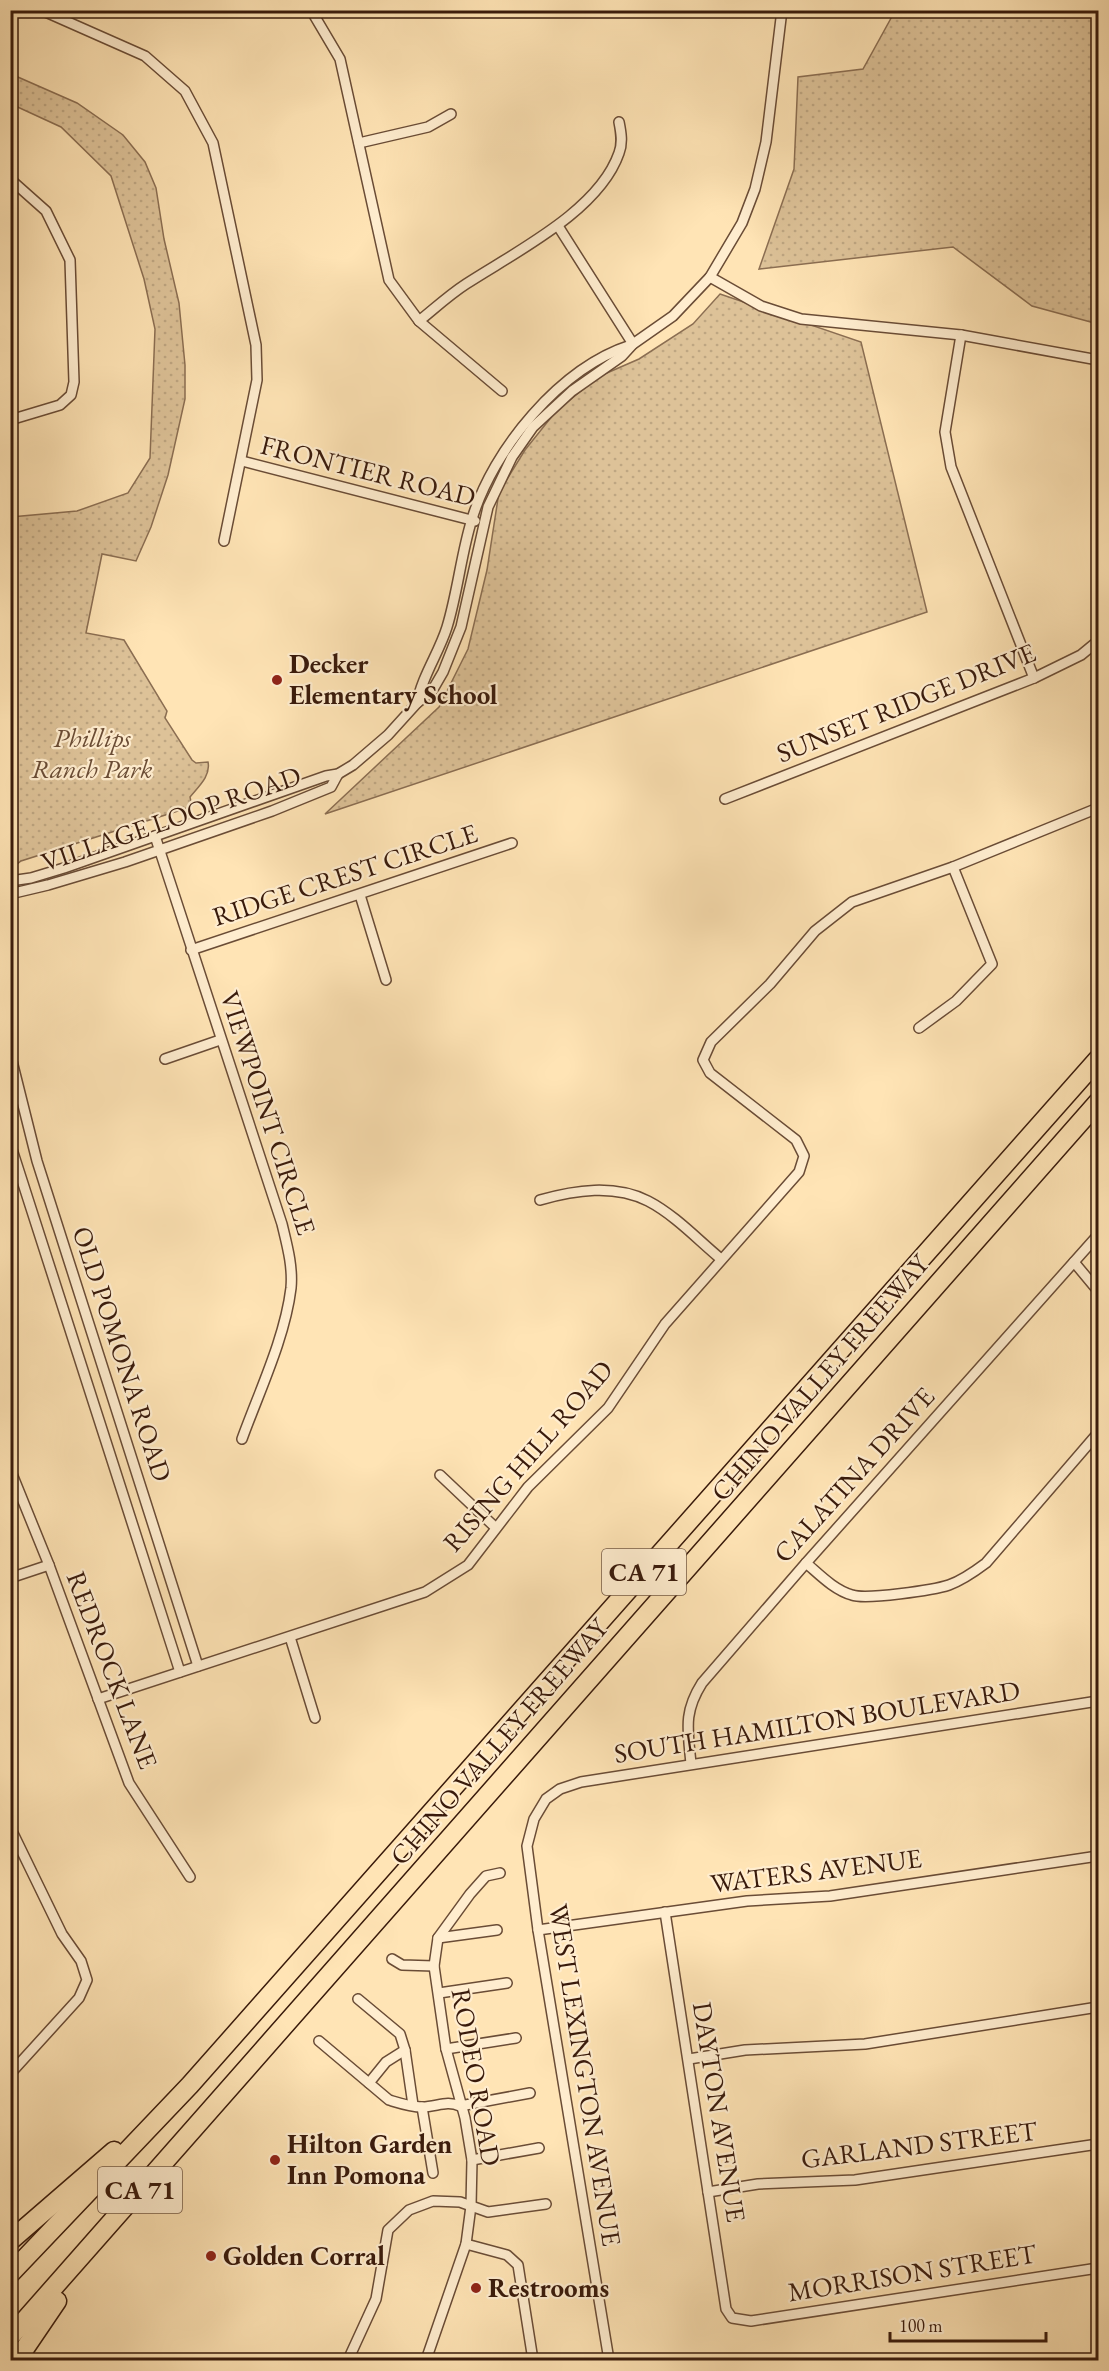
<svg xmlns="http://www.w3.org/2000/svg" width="1109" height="2371" font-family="'EB Garamond',serif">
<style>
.grass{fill:url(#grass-dots);stroke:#8b6e52;stroke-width:1.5}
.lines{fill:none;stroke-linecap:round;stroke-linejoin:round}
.street-casing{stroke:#6a4c36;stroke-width:12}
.highway-casing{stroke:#391a0b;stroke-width:21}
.street{stroke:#ffedcf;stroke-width:9}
.highway{stroke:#ffe4b5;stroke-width:18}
.poi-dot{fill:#8f2418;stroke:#ffedcf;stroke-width:2}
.labels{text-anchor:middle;stroke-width:4.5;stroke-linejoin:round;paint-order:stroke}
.shield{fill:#ffedcf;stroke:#745946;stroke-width:1.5}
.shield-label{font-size:26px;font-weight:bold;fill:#391a0b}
.street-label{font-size:27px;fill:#391a0b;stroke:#ffedcf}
.poi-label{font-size:27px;font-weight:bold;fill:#391a0b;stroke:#ffedcf;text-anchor:start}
.park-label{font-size:27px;font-style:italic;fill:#6a4c35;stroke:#ffedcf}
</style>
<defs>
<pattern id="grass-dots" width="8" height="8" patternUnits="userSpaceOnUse" patternTransform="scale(1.5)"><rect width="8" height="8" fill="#ddc298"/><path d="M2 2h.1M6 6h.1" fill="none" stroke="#bea682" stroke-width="1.8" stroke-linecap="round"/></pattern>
</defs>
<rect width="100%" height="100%" fill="#ffe4b5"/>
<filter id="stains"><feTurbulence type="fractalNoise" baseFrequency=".00333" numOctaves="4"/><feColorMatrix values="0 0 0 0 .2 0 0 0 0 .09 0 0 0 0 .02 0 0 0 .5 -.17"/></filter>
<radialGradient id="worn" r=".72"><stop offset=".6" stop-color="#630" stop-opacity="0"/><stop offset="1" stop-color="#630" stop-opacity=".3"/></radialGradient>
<g class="grass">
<path d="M 895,11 L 1098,11 L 1098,324 L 1032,306 L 953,247 L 759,269 L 794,169 L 798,77 L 863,69 Z"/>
<path d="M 11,74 L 77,103 L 123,135 L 145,162 L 156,188 L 164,239 L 179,303 L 185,365 L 185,399 L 168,475 L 151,527 L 136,561 L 102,554 L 86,633 L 124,640 L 167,711 L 165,718 L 192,760 L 196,763 L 208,762 C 211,776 198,787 190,797 L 191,802 L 187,808 L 21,861 L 11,869 L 11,517 L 77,511 L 128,493 L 150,458 L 155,329 L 144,279 L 111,176 L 61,127 L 11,104 Z"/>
<path d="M 720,294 L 861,342 L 927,612 L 325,814 L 439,707 L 468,649 L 487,570 L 499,492 L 525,450 L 557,410 L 600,376 L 639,359 L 693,324 Z"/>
</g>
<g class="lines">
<g class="street-casing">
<g id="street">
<path d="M 41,10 L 145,56 L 185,91 L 213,143 L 256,345 L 257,380 L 224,541"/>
<path d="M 311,10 L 340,59 L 389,280 L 419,321 L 502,391"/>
<path d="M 359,143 L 428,127 L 451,114"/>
<path d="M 10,179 L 46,211 L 70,260 L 74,382 L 71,395 L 60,405 L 10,420"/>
<path d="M 558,226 L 633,344"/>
<path d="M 710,277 L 761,306 L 801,319 L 961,335 L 1098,360"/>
<path d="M 419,321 C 434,309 449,295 466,284 C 515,252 599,211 619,153 C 623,143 621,132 619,122"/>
<path d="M 961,335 L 945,432 L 951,467 L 1034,678"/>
<path d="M 242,461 L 475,521"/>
<path d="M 417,703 C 422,676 439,653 447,627 C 458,591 461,554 472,519 C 493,449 560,368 631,345"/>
<path d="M 725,799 L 1034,678 L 1081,655 L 1098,641"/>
<path d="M 155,836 L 282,1224 C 287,1245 293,1266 291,1288 C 285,1338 259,1392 242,1439"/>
<path d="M 10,881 L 31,878 L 64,868 L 326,776 L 338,774 L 353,765 L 388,735 L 417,703 L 432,691 L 443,672 L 461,627 L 488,507 L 512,457 L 533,427 L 572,391 L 622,356 L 633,344 L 673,316 L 710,277 L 742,223 L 755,189 L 766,142 L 782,10"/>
<path d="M 10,894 L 48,885 L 125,862 L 272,811 L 331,787 L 338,774"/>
<path d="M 360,895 L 386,980"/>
<path d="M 191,950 L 512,843"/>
<path d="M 919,1028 L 956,1001 L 992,964 L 953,867"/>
<path d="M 10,1053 L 37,1161 L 198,1666"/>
<path d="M 165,1059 L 220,1040"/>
<path d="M 10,1143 L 180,1672"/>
<path d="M 540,1200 C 575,1190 614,1184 648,1201 C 675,1215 698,1240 721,1259"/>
<path d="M 1074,1262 L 1098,1291"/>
<path d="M 10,1469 L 49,1565 L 129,1783 L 190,1877"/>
<path d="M 440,1475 L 496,1528"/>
<path d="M 806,1563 C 819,1574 834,1590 852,1595 C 866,1600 934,1590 949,1585 C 963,1580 974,1572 986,1563 L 1098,1433"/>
<path d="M 10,1578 L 49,1565"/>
<path d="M 290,1637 L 315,1718"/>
<path d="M 98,1699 L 425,1592 L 468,1565 L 528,1487 L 608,1408 L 665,1324 L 799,1172 L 804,1156 L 796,1140 L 710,1073 L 703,1060 L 711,1042 L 770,984 L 815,931 L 852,902 L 953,867 L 1098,808"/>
<path d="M 691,1764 C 688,1730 683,1713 702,1683 L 806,1563 L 1098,1235"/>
<path d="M 10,1827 L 62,1934 L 81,1961 L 87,1980 L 79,1998 L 10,2074"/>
<path d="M 665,1912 L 726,2309 L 732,2318 L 751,2321 L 1098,2268"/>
<path d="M 538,1930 L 747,1901 L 830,1896 L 1098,1856"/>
<path d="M 438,1938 L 497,1930"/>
<path d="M 392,1959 L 402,1965 L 434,1966"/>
<path d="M 439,1993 L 507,1983"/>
<path d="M 358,1999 L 400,2034 L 405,2050 L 413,2105"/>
<path d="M 319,2041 L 389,2100 C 399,2103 411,2107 422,2107 C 437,2107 446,2100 460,2106 L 530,2093"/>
<path d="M 446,2049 L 516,2038"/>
<path d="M 689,2059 L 745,2050 L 865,2044 L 1098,2007"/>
<path d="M 369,2083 L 386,2062 L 405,2050"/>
<path d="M 422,2107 L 433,2173"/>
<path d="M 472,2160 L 539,2148"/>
<path d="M 708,2192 L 758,2184 L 855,2180 L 1098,2144"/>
<path d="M 466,2244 L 507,2255 L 518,2265 L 533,2360"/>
<path d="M 348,2360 L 376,2299 L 388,2230 L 409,2210 L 433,2201 L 460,2202 L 488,2212 L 546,2204"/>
<path d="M 426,2360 L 466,2244 L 471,2206 L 472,2160 L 465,2118 L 446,2049 L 434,1966 L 438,1938 L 470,1894 L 486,1876 L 500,1873"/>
<path d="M 609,2360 L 538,1930 L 527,1846 L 534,1819 L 546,1799 L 560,1789 L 581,1782 L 1098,1701"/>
</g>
</g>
<g class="highway-casing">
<g id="highway">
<path d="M 10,2241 L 114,2151"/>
<path d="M 10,2274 L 190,2085 L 1098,1059"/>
<path d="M 10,2337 L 1098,1102"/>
<path d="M 17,2360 L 57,2301"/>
</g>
</g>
<use href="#street" class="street"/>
<use href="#highway" class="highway"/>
</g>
<g class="poi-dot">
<circle cx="277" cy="680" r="6"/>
<circle cx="275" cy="2160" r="6"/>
<circle cx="211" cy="2256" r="6"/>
<circle cx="476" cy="2288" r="6"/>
</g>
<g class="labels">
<g class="shield">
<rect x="602" y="1549" width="84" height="46" rx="4.5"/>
<rect x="98" y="2167" width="84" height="46" rx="4.5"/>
</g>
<g class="shield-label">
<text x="644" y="1581">CA 71</text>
<text x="140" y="2199">CA 71</text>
</g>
<g class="street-label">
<text transform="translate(368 471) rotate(14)" y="9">FRONTIER ROAD</text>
<text transform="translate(906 703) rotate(-22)" y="9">SUNSET RIDGE DRIVE</text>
<text transform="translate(171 819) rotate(-19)" y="9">VILLAGE LOOP ROAD</text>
<text transform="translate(345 875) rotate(-18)" y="9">RIDGE CREST CIRCLE</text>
<text transform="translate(268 1113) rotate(72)" y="9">VIEWPOINT CIRCLE</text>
<text transform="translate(122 1354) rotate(72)" y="9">OLD POMONA ROAD</text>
<text transform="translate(820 1378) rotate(-49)" y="9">CHINO VALLEY FREEWAY</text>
<text transform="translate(528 1456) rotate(-49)" y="9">RISING HILL ROAD</text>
<text transform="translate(854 1475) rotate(-48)" y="9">CALATINA DRIVE</text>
<text transform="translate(112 1670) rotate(69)" y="9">REDROCK LANE</text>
<text transform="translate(817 1722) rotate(-9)" y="9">SOUTH HAMILTON BOULEVARD</text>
<text transform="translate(499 1742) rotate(-49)" y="9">CHINO VALLEY FREEWAY</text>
<text transform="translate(816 1871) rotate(-7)" y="9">WATERS AVENUE</text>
<text transform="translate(585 2075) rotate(81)" y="9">WEST LEXINGTON AVENUE</text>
<text transform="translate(476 2077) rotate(80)" y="9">RODEO ROAD</text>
<text transform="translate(719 2112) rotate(81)" y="9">DAYTON AVENUE</text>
<text transform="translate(919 2145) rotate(-7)" y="9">GARLAND STREET</text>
<text transform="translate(912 2273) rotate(-9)" y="9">MORRISON STREET</text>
</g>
<g class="poi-label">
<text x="289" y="673">Decker<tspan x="289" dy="31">Elementary School</tspan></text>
<text x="287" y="2153">Hilton Garden<tspan x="287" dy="31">Inn Pomona</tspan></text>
<text x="223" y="2265">Golden Corral</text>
<text x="488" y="2297">Restrooms</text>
</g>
<g class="park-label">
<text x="92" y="747">Phillips<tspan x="92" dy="31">Ranch Park</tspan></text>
</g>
</g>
<rect width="1109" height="2371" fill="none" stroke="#ffe4b5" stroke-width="36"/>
<rect x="12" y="12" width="1085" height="2347" fill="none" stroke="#391a0b" stroke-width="3"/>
<rect x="18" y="18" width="1073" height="2335" fill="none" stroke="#391a0b" stroke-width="1.5"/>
<path d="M890 2332v9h156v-9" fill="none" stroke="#391a0b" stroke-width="3"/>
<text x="899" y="2332" font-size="18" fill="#391a0b" stroke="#ffedcf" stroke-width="4.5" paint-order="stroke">100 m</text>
<rect width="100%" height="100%" filter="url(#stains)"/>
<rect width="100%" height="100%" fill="url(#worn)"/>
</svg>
